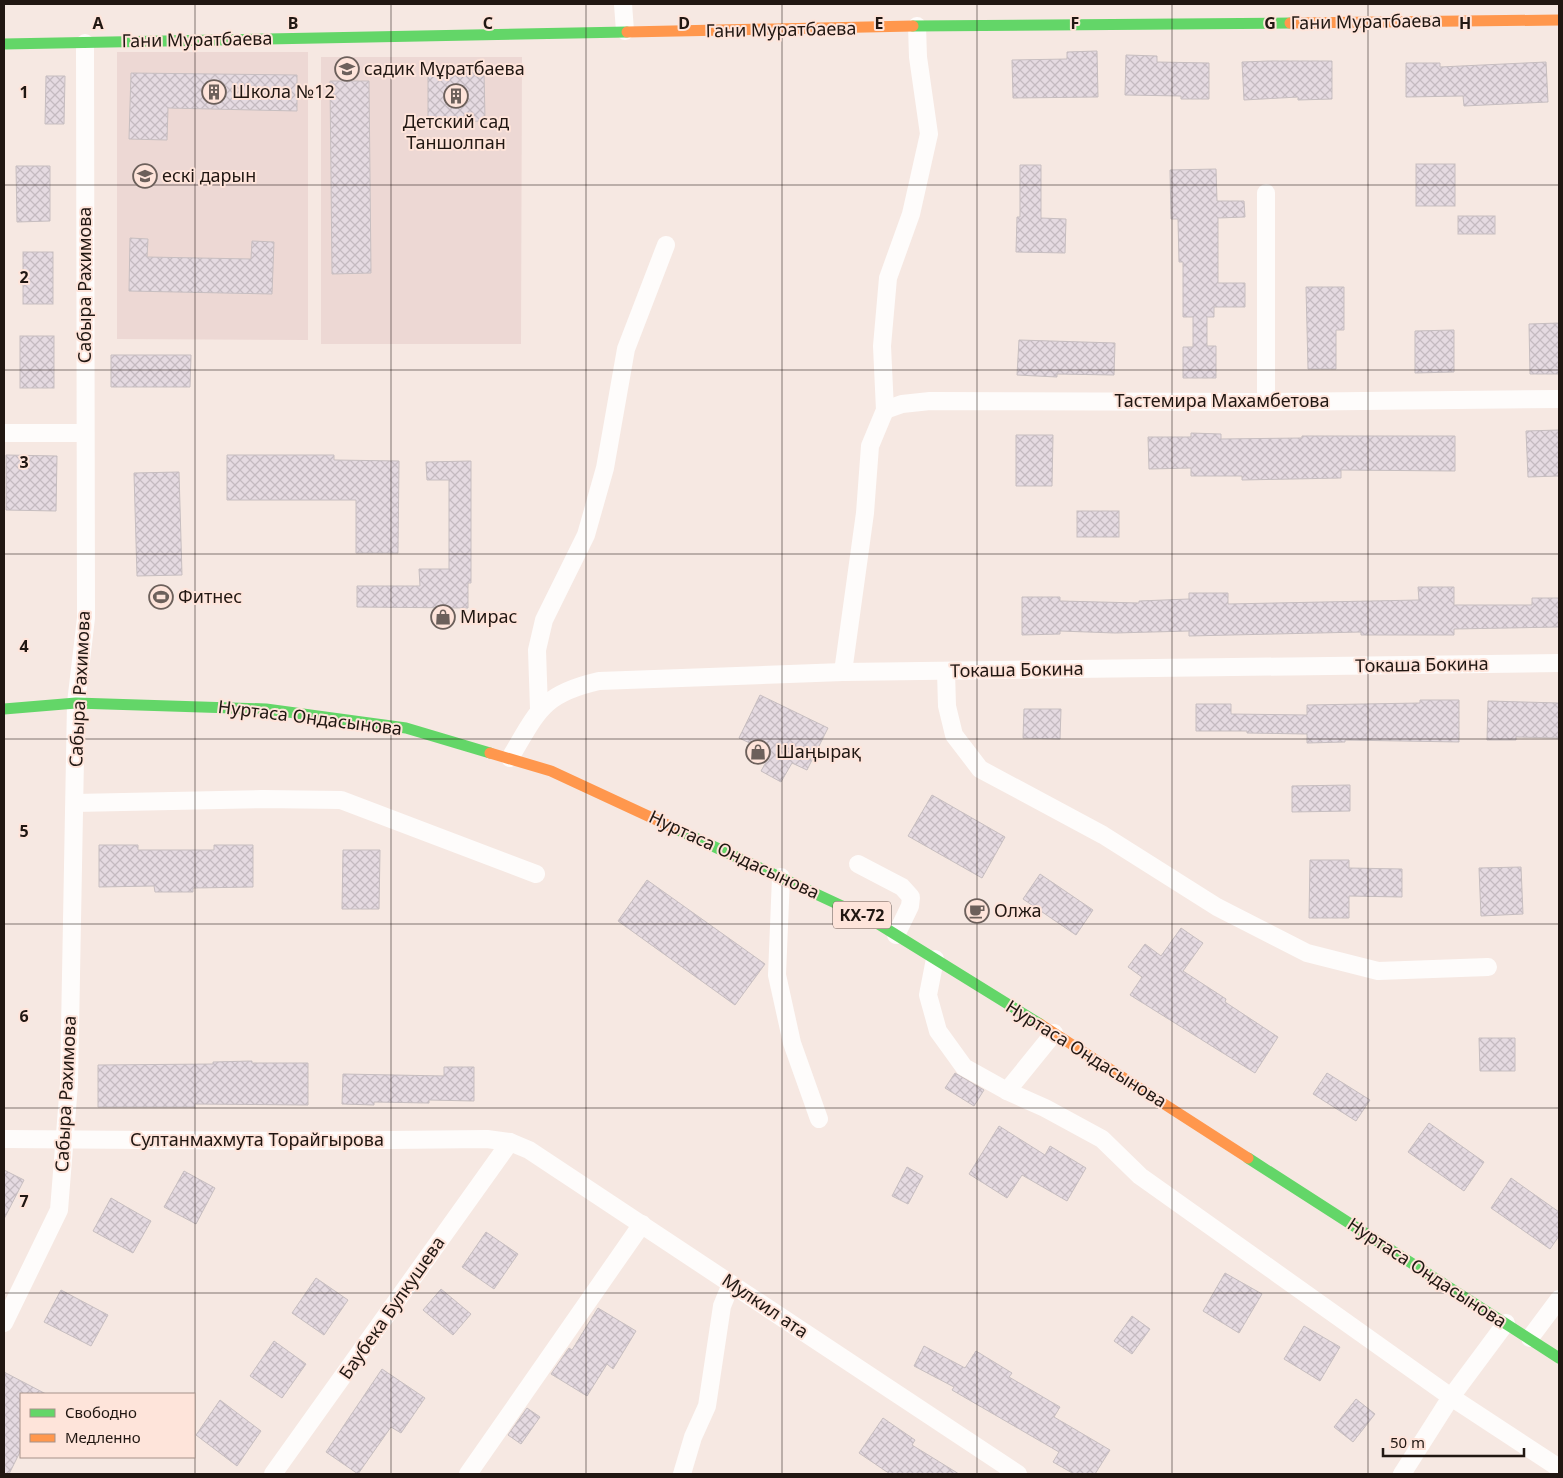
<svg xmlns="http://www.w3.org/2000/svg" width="1563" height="1478" font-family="'Noto Sans',sans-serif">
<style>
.education{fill:#edd8d4}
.building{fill:url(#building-cross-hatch);stroke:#c7bec0}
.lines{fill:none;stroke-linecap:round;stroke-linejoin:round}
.street{stroke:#fefcfb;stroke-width:18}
.fast{stroke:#63d668;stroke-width:11}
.slow{stroke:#ff974d;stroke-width:11}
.grid{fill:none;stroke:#211712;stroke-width:1;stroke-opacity:0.55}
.labels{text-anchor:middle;stroke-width:4;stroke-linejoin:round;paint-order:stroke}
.shield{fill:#fee4da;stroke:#63544e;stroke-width:1}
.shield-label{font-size:16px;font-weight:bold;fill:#211712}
.street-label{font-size:18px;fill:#211712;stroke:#fee4da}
.poi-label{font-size:18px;fill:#211712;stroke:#fee4da;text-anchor:start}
.grid-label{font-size:16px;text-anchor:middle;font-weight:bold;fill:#211712;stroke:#fee4da;stroke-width:4;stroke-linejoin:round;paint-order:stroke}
</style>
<defs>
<pattern id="building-cross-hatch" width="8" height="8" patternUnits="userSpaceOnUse" patternTransform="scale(1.25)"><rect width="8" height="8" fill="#e5dae1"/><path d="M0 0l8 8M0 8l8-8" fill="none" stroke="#c4bac0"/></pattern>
</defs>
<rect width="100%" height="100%" fill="#f6e8e2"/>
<g class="education">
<path d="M 117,52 L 308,52 L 308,340 L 117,339 Z"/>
<path d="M 321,57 L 522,57 L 521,344 L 321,344 Z"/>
</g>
<g class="building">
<path d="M 1097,51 L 1098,97 L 1013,98 L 1012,60 L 1067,59 L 1067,52 Z"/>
<path d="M 1126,55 L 1157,56 L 1157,62 L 1209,63 L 1209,99 L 1181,99 L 1181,96 L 1125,95 Z"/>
<path d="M 1270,61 L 1332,61 L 1332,99 L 1298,100 L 1298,97 L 1244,100 L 1242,62 Z"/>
<path d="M 1546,62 L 1548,102 L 1464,106 L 1463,96 L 1406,97 L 1406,63 L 1440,63 L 1440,67 Z"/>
<path d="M 484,70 L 485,121 L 428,122 L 428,71 Z"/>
<path d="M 131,73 L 297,75 L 297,111 L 168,108 L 167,140 L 129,139 Z"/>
<path d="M 46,76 L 65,76 L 64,124 L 45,124 Z"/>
<path d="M 330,81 L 369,81 L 371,273 L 332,274 Z"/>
<rect x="1416" y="164" width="39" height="42"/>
<path d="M 1020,165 L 1041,165 L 1041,218 L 1066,219 L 1065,253 L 1016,252 L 1017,217 L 1020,217 Z"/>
<path d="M 16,166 L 50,166 L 50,221 L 17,222 Z"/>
<path d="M 1216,169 L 1217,201 L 1244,201 L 1245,217 L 1218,218 L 1218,283 L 1245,283 L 1245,307 L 1214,307 L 1214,317 L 1207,317 L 1207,346 L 1216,346 L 1216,378 L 1183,378 L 1183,347 L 1193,347 L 1193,317 L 1183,317 L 1183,262 L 1179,262 L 1178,219 L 1171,219 L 1170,170 Z"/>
<rect x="1458" y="216" width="37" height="18"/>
<path d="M 130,238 L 148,239 L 147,257 L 251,259 L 252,241 L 274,242 L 272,294 L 129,291 Z"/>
<rect x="23" y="252" width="30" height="52"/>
<path d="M 1306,287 L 1344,287 L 1344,330 L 1336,330 L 1336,369 L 1308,369 Z"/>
<path d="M 1559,323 L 1559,374 L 1530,374 L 1529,324 Z"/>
<path d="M 1454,330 L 1454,372 L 1415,373 L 1415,331 Z"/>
<rect x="20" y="336" width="34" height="52"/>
<path d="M 1019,340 L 1115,343 L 1114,375 L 1057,374 L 1057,377 L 1017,375 Z"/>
<path d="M 111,355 L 191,355 L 190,387 L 111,387 Z"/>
<path d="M 1559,430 L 1559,476 L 1528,477 L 1526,431 Z"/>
<path d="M 1191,433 L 1221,434 L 1221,439 L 1302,438 L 1302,436 L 1455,436 L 1455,471 L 1341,470 L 1341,478 L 1242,480 L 1242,476 L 1191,476 L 1191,468 L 1149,469 L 1148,437 L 1191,437 Z"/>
<path d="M 1016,435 L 1053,435 L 1052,486 L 1016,486 Z"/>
<path d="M 6,455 L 57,456 L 56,511 L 6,510 Z"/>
<path d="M 227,455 L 334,455 L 334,460 L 399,461 L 398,553 L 356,553 L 356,500 L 227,500 Z"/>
<path d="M 471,461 L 471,583 L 468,583 L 468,608 L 357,607 L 357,586 L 420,586 L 419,569 L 449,569 L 449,480 L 427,480 L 426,462 Z"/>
<path d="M 179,472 L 182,575 L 137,576 L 134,473 Z"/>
<rect x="1077" y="511" width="42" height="26"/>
<path d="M 1418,587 L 1454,587 L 1454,605 L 1532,605 L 1532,598 L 1559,598 L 1559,627 L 1454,629 L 1454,635 L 1361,635 L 1361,632 L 1189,636 L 1189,631 L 1115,633 L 1060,631 L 1060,634 L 1022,635 L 1022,597 L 1060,597 L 1060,601 L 1139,603 L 1139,601 L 1189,599 L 1189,593 L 1228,593 L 1228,604 L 1419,600 Z"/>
<path d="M 760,695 L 828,728 L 807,770 L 792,763 L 781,782 L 761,771 L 771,753 L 739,738 Z"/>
<path d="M 1420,700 L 1459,700 L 1459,742 L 1345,740 L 1345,742 L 1307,743 L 1307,734 L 1247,733 L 1247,731 L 1196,731 L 1196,704 L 1231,704 L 1231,714 L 1307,715 L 1307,705 L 1420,703 Z"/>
<path d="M 1488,701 L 1559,703 L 1559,738 L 1516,737 L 1516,740 L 1487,740 Z"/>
<path d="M 1024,709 L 1061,709 L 1060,739 L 1023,738 Z"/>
<path d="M 1350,785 L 1350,811 L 1292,812 L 1292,786 Z"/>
<path d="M 932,795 L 1005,837 L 982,878 L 908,836 Z"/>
<path d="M 99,845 L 138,845 L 138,850 L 214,850 L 214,845 L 253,845 L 253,887 L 193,888 L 193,892 L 155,892 L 154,886 L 99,887 Z"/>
<path d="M 343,850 L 380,850 L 379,909 L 342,909 Z"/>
<path d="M 1310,860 L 1349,860 L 1349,868 L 1402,869 L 1402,897 L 1349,896 L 1349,918 L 1309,918 Z"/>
<path d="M 1521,867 L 1523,914 L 1481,916 L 1479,868 Z"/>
<path d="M 1040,874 L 1093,910 L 1076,935 L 1023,899 Z"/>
<path d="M 647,880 L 765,964 L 735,1005 L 618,921 Z"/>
<path d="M 1181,928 L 1203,943 L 1183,971 L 1226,999 L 1225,1002 L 1278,1037 L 1255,1073 L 1130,995 L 1142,977 L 1128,967 L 1145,944 L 1161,956 Z"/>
<path d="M 1479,1038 L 1515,1038 L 1515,1071 L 1480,1071 Z"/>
<path d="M 252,1061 L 252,1063 L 308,1063 L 308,1105 L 195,1104 L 195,1107 L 98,1107 L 98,1065 L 213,1064 L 213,1062 Z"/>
<path d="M 444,1067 L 474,1067 L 474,1101 L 429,1100 L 429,1103 L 374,1102 L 374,1105 L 342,1104 L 343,1074 L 444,1076 Z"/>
<path d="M 955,1073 L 984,1090 L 974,1106 L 945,1088 Z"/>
<path d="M 1327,1073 L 1370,1100 L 1356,1121 L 1313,1094 Z"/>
<path d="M 1429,1123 L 1484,1162 L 1464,1191 L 1408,1152 Z"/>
<path d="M 999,1126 L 1045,1155 L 1050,1146 L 1086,1168 L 1067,1201 L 1022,1175 L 1007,1198 L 969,1174 Z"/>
<path d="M 907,1167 L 923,1176 L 908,1204 L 892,1196 Z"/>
<path d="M 4,1170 L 24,1180 L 4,1219 Z"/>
<path d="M 184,1171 L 215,1188 L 196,1224 L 164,1207 Z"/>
<path d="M 1511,1178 L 1559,1212 L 1559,1236 L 1550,1249 L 1491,1208 Z"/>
<path d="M 111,1198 L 151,1221 L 133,1253 L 93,1231 Z"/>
<path d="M 486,1232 L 518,1254 L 494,1289 L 462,1267 Z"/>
<path d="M 1225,1273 L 1262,1294 L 1239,1333 L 1203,1311 Z"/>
<path d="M 316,1278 L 348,1300 L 324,1335 L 292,1313 Z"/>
<path d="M 441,1289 L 471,1314 L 453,1335 L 423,1310 Z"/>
<path d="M 61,1290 L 108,1315 L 91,1346 L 44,1322 Z"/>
<path d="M 598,1308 L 636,1331 L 613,1369 L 607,1364 L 587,1396 L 551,1374 L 569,1348 L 572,1350 Z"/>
<path d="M 1132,1316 L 1150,1329 L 1132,1354 L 1114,1341 Z"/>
<path d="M 1304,1326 L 1340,1347 L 1320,1381 L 1284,1359 Z"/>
<path d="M 274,1341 L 306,1364 L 282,1398 L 250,1376 Z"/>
<path d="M 924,1346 L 965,1368 L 976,1351 L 1012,1373 L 1009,1377 L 1060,1407 L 1054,1417 L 1110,1450 L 1095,1474 L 1074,1474 L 1053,1462 L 1059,1452 L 952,1390 L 954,1387 L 914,1366 Z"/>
<path d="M 382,1369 L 425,1398 L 401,1433 L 391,1427 L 358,1474 L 326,1452 Z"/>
<path d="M 4,1372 L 46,1394 L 21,1394 L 21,1450 L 9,1474 L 4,1474 Z"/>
<path d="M 1356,1399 L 1375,1414 L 1353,1442 L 1334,1427 Z"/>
<path d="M 220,1400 L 261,1431 L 237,1466 L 196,1435 Z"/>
<path d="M 527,1408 L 540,1417 L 521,1444 L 508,1435 Z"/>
<path d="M 883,1418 L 915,1440 L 912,1445 L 959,1474 L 890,1474 L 859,1453 Z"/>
</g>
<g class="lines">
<g class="street">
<path d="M 623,4 L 625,31"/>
<path d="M 1266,193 L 1266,402"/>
<path d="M 885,410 L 902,404 L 930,401 L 1266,402 L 1559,399"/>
<path d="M 4,433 L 84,433"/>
<path d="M 946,671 L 947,706 L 954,735 L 980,769 L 1103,835 L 1217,907 L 1307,953 L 1378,971 L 1488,967"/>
<path d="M 843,672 L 865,513 L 870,446 L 885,410 L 882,346 L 888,278 L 911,214 L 929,134 L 918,57 L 917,26"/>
<path d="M 539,709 L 537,650 L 544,620 L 586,535 L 605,468 L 626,349 L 666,245"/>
<path d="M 510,758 C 538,711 542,694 599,681 L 843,672 L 1559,663"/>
<path d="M 75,803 L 262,799 L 341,800 L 536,874"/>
<path d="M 858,864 L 902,887 L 911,897 L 910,906 L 896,935"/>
<path d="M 781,877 L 777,975 L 792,1043 L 819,1119"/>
<path d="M 935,959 L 928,995 L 938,1031 L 964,1067 L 1007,1091"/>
<path d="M 1054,1033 L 1007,1091 L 1045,1108 L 1102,1139 L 1140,1176 L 1451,1397 L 1559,1468"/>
<path d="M 4,1139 L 291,1141 L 487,1139 L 510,1142 L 529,1150 L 1018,1474"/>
<path d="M 4,1323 L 59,1210 L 69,1084 L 76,703 L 86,618 L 85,43"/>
<path d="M 1530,1338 L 1559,1299"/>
<path d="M 273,1474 L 510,1142"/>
<path d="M 468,1474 L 642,1224"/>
<path d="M 682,1474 L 693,1437 L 707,1406 L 722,1306 L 731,1284"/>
<path d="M 1402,1474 L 1451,1397 L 1506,1323"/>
</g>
<g class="fast">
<path d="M 913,26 L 1290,23"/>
<path d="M 4,44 L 627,32"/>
<path d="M 4,709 L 76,703 L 266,709 L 406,728 L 490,753"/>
<path d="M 676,829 L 872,920 L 1040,1024"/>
<path d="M 1248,1158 L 1559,1358"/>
</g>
<g class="slow">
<path d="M 1290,23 L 1559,20"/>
<path d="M 627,32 L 913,26"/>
<path d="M 490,753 L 551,771 L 676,829"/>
<path d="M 1040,1024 L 1248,1158"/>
</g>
</g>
<path class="grid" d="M 195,4 L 195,1474M 391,4 L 391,1474M 586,4 L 586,1474M 782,4 L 782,1474M 977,4 L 977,1474M 1172,4 L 1172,1474M 1368,4 L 1368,1474M 4,185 L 1559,185M 4,370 L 1559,370M 4,554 L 1559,554M 4,739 L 1559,739M 4,924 L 1559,924M 4,1108 L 1559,1108M 4,1293 L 1559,1293"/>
<defs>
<g id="school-ring" transform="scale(1.25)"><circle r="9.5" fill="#fee4da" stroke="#6c605b" stroke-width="1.5"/><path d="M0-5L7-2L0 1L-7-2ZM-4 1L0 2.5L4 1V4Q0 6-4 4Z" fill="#6c605b"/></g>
<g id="building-ring" transform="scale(1.25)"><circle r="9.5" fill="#fee4da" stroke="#6c605b" stroke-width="1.5"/><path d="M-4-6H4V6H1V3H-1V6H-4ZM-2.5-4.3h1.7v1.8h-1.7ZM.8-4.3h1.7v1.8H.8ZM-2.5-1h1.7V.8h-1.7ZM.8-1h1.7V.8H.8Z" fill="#6c605b"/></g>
<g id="stadium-ring" transform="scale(1.25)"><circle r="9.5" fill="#fee4da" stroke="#6c605b" stroke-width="1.5"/><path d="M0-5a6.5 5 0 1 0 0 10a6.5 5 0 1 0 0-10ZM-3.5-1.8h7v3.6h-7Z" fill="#6c605b"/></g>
<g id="shop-ring" transform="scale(1.25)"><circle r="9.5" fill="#fee4da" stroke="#6c605b" stroke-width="1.5"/><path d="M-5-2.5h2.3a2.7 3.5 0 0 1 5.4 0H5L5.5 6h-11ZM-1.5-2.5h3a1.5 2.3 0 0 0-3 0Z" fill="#6c605b"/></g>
<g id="cafe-ring" transform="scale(1.25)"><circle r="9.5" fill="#fee4da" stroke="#6c605b" stroke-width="1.5"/><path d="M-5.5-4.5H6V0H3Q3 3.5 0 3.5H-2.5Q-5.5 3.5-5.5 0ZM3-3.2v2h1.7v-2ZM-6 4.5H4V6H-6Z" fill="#6c605b"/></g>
</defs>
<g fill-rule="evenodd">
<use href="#school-ring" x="347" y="69"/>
<use href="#building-ring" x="214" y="92"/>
<use href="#building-ring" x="456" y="96"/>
<use href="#school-ring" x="145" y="176"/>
<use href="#stadium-ring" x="161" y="597"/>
<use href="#shop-ring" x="443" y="617"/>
<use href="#shop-ring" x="758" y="752"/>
<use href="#cafe-ring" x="977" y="911"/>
</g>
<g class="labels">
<rect class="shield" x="833" y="901.5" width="58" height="27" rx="4"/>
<g class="shield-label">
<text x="862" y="921">КХ-72</text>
</g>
<g class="street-label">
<text transform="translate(1366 22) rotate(-1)" y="6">Гани Муратбаева</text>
<text transform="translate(781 30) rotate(-1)" y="6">Гани Муратбаева</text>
<text transform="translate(197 40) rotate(-1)" y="6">Гани Муратбаева</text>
<text transform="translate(85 285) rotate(-90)" y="6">Сабыра Рахимова</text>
<text x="1222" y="407">Тастемира Махамбетова</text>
<text transform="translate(1422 665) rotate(-1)" y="6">Токаша Бокина</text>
<text transform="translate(1017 670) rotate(-1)" y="6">Токаша Бокина</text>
<text transform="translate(80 689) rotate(-87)" y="6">Сабыра Рахимова</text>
<text transform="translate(310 718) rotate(7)" y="6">Нуртаса Ондасынова</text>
<text transform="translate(734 855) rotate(25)" y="6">Нуртаса Ондасынова</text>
<text transform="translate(1086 1054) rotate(32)" y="6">Нуртаса Ондасынова</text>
<text transform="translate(66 1094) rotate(-87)" y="6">Сабыра Рахимова</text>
<text x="257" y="1146">Султанмахмута Торайгырова</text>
<text transform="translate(1427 1273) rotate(33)" y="6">Нуртаса Ондасынова</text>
<text transform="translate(765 1306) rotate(34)" y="6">Мулкил ата</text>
<text transform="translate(392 1308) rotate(-55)" y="6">Баубека Булкушева</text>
</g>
<g class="poi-label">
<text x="364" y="75">садик Мұратбаева</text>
<text x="232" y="98">Школа №12</text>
<text x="456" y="128" text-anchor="middle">Детский сад<tspan x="456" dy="21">Таншолпан</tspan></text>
<text x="162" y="182">ескі дарын</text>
<text x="178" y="603">Фитнес</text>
<text x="460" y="623">Мирас</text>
<text x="776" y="758">Шаңырақ</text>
<text x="994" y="917">Олжа</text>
</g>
</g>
<g class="grid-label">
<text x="98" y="29">A</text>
<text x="293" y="29">B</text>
<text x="488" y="29">C</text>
<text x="684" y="29">D</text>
<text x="879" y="29">E</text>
<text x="1075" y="29">F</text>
<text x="1270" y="29">G</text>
<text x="1465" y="29">H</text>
<text x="24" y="98">1</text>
<text x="24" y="283">2</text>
<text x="24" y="468">3</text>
<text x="24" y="652">4</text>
<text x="24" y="837">5</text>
<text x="24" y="1022">6</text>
<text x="24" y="1207">7</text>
</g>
<rect width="1563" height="1478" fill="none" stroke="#211712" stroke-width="10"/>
<rect x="20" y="1393" width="175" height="65" fill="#fee4da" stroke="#a6928a"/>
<rect x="30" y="1409" width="25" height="8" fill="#63d668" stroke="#a6928a"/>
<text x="65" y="1418" font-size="15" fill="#211712">Свободно</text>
<rect x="30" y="1434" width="25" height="8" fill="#ff974d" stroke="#a6928a"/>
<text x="65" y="1443" font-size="15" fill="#211712">Медленно</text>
<path d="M1383 1448v8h141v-8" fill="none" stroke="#211712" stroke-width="2.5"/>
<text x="1390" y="1448" font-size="15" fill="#211712" stroke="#fee4da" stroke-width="4" paint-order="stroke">50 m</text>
</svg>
